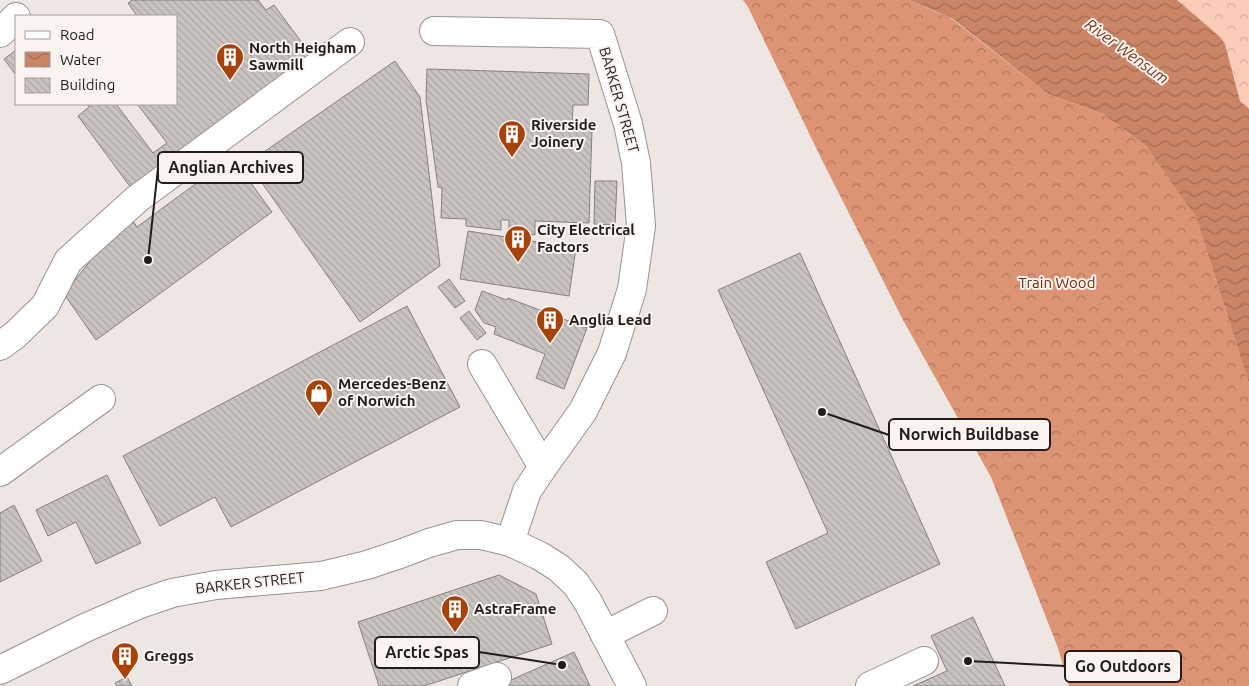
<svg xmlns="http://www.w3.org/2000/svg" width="1249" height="686" font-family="Ubuntu,sans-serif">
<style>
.forest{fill:url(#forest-crowns)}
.park{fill:url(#park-crowns)}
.water{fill:url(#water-waves)}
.building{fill:url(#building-back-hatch);stroke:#87817e}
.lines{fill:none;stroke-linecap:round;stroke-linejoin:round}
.minor-casing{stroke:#999391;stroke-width:30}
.minor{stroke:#fff;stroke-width:28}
.labels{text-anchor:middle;stroke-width:4;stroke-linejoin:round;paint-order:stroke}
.poi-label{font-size:15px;font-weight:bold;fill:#201e1d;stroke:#faf3f0;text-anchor:start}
.street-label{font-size:15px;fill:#201e1d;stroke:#faf3f0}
.park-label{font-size:15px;fill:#6d2c0a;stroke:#faf3f0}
.water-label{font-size:16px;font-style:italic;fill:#793718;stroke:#faf3f0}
.leader{fill:none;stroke:#201e1d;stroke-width:2}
.callout-dot{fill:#201e1d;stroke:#faf3f0;stroke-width:2}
.callout{fill:#faf3f0;stroke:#201e1d;stroke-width:2}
.callout-label{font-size:16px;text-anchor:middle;font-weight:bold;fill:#201e1d}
</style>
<defs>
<pattern id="forest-crowns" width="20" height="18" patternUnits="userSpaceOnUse" patternTransform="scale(1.25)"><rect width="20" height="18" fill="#dc9475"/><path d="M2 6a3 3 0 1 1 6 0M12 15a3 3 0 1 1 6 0" fill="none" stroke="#b2785f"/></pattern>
<pattern id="park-crowns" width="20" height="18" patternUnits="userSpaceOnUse" patternTransform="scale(1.25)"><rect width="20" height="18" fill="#fbccb8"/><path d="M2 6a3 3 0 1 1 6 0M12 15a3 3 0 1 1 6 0" fill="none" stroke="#d7af9e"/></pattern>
<pattern id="water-waves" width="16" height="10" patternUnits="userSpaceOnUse" patternTransform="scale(1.25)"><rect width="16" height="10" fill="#cb8566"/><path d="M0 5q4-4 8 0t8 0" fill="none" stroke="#a46c53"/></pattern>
<pattern id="building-back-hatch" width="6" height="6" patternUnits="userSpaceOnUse" patternTransform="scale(1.25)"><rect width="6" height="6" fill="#c9c3c0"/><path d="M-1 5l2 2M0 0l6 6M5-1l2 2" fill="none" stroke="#aca7a5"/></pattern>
</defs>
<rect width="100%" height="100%" fill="#ede6e3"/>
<path class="forest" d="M 743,0 L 909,0 L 952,19 L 1048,94 L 1103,114 L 1146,146 L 1171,180 L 1196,217 L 1249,384 L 1249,686 L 1069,686 L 1058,648 L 991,477 L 903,320 L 821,158 L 748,7 Z"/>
<path class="park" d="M 1177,0 L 1249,0 L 1249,109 L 1240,101 L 1225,44 L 1219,36 Z"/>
<path class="water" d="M 909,0 L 1177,0 L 1219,36 L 1225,44 L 1240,101 L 1249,109 L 1249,384 L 1196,217 L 1146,146 L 1103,114 L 1048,94 L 953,19 Z"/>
<g class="building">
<path d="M 132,0 L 258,0 L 266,10 L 274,5 L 314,59 L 134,192 L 78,116 L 89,107 L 87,104 L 116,104 L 153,153 L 167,143 L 138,105 L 140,104 L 176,104 L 176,16 L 137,16 L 128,3 Z"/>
<path d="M 16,50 L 16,75 L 4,59 Z"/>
<path d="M 395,61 L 420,97 L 440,266 L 360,322 L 248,163 Z"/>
<path d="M 427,69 L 589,74 L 588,105 L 573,105 L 572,128 L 592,129 L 589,223 L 535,221 L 535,235 L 509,230 L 509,220 L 501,220 L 501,230 L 466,226 L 466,219 L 441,218 L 442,188 L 438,187 L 426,100 Z"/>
<path d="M 232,157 L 272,212 L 96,340 L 64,294 L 122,221 L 130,216 L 137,227 Z"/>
<path d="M 595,181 L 617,181 L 615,225 L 594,224 Z"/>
<path d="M 468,231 L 576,248 L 569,296 L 460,279 Z"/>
<path d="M 800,253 L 940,564 L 796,629 L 766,562 L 828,533 L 718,290 Z"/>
<path d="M 449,279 L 465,301 L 455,308 L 438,287 Z"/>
<path d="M 482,291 L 507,300 L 508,298 L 587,328 L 564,389 L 536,378 L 545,354 L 494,334 L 496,327 L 484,323 L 475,310 Z"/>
<path d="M 407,306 L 460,407 L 231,527 L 215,497 L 160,526 L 123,456 Z"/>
<path d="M 469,311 L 486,333 L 477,340 L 460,318 Z"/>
<path d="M 107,475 L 141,543 L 96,564 L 76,522 L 48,536 L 36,510 Z"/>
<path d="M 14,505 L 42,561 L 0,582 L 0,513 Z"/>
<path d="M 499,575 L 536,594 L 552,644 L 424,686 L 379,686 L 358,622 Z"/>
<path d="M 973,617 L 1005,686 L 913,686 L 947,671 L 931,636 Z"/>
<path d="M 574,652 L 590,686 L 503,686 L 502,684 Z"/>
<path d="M 127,677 L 132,686 L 117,686 L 115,683 Z"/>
</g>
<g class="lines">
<g class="minor-casing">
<g id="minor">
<path d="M 434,31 L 600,34 L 628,124 L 636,163 L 641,226 L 632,289 L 612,353 L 583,411 L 543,467 L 527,491 L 510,542"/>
<path d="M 0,33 L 16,17"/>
<path d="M 0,346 L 15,335 L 45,306 L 68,261 L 137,199 L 350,42"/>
<path d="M 482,364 L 543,467"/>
<path d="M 0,472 L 101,399"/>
<path d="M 605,635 L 653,611"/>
<path d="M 0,670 L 87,627 L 140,604 L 172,593 L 216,585 L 321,576 L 367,565 L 400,554 L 429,543 L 457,535 L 481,535 L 510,542 L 540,556 L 559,568 L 576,584 L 588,602 L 632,686"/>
<path d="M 472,686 L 497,677"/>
<path d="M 870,686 L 924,661"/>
</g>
</g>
<use href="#minor" class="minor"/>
</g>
<defs>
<g id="building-pin" transform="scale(1.4375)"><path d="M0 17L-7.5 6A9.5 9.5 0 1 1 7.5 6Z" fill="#a6430a" stroke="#faf3f0"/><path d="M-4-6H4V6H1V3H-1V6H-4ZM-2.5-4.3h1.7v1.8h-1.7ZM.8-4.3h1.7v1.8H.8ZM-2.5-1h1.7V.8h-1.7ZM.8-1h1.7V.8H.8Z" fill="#fff"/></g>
<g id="shop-pin" transform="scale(1.4375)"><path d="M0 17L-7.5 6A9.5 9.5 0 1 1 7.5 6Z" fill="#a6430a" stroke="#faf3f0"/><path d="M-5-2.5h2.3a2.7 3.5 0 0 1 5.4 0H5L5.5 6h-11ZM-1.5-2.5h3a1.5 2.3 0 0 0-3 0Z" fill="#fff"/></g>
</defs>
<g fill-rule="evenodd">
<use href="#building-pin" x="230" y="57"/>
<use href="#building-pin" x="512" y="134"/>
<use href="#building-pin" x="518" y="239"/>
<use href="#building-pin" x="550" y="320"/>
<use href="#shop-pin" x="319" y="393"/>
<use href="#building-pin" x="455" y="609"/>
<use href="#building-pin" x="125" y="656"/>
</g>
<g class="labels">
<g class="poi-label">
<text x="249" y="53">North Heigham<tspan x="249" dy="17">Sawmill</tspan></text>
<text x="531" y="130">Riverside<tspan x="531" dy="17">Joinery</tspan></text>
<text x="537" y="235">City Electrical<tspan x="537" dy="17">Factors</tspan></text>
<text x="569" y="325">Anglia Lead</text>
<text x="338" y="389">Mercedes-Benz<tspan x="338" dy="17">of Norwich</tspan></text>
<text x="474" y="614">AstraFrame</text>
<text x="144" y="661">Greggs</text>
</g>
<g class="street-label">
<text transform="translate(619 100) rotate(74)" y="5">BARKER STREET</text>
<text transform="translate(250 583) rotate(-6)" y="5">BARKER STREET</text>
</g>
<g class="park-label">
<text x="1057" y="288">Train Wood</text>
</g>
<g class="water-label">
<text transform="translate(1127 51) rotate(36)" y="6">River Wensum</text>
</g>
</g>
<path class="leader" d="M148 260L158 168M822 412L889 435M562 665L479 652M968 661L1065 666"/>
<g class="callout-dot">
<circle cx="148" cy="260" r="5"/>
<circle cx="822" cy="412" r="5"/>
<circle cx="562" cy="665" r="5"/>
<circle cx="968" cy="661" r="5"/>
</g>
<g class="callout">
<rect x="158" y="152" width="145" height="31" rx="5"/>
<rect x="889" y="419" width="161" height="31" rx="5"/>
<rect x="375" y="637" width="104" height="31" rx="5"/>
<rect x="1065" y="651" width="116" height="31" rx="5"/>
</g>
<g class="callout-label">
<text x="231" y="173">Anglian Archives</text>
<text x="969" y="440">Norwich Buildbase</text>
<text x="427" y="658">Arctic Spas</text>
<text x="1123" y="672">Go Outdoors</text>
</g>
<rect x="15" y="15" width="162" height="90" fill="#faf3f0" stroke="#a39e9c"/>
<rect x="25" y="31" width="25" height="8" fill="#ffffff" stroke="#a39e9c"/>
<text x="60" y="40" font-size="15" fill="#201e1d">Road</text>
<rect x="25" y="52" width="25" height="15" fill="url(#water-waves)" stroke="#a39e9c"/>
<text x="60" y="65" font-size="15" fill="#201e1d">Water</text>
<rect x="25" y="78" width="25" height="15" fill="url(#building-back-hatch)" stroke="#a39e9c"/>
<text x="60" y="90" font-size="15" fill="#201e1d">Building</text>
</svg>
